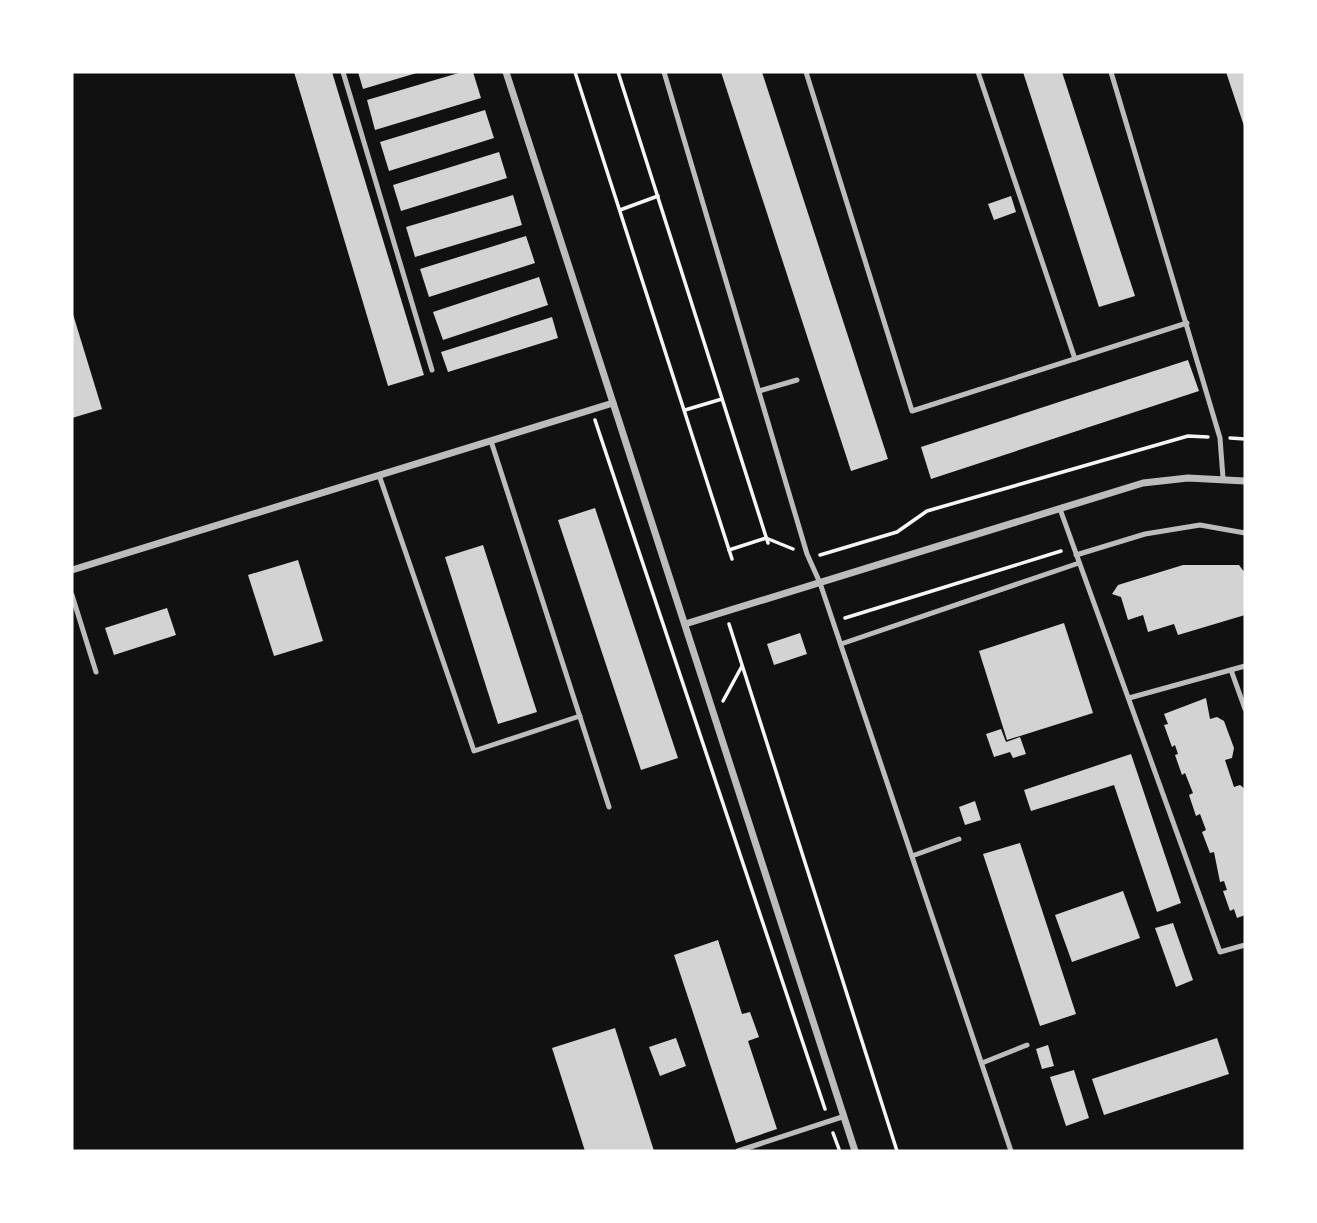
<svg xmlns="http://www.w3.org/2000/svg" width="1317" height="1223" font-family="'Sofia Sans Condensed',sans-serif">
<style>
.building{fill:#d3d3d3}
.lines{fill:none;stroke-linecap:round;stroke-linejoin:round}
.path{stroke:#f5f5f5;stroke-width:3.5}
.service{stroke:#bcbcbc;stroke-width:5}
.minor{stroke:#bcbcbc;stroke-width:7}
</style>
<rect width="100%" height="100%" fill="#111"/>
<g class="building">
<path d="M 294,72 L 332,72 L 424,375 L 388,386 Z"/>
<path d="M 358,72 L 420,72 L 363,89 Z"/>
<path d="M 462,72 L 473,72 L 481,98 L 375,130 L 367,100 Z"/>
<path d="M 721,72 L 762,72 L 888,459 L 851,471 Z"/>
<path d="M 1023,72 L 1062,72 L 1135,296 L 1099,307 Z"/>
<path d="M 1226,72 L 1245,72 L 1245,129 Z"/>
<path d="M 485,110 L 494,138 L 389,171 L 380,142 Z"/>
<path d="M 499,152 L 507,178 L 401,211 L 393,185 Z"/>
<path d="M 513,195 L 522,225 L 415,257 L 406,227 Z"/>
<path d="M 1011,196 L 1016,212 L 994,220 L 988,204 Z"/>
<path d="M 526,236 L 535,263 L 429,297 L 420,269 Z"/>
<path d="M 539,277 L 548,305 L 443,340 L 433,312 Z"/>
<path d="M 72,311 L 102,409 L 72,418 Z"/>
<path d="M 552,317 L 558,338 L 448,372 L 441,352 Z"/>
<path d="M 1188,360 L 1199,391 L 931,479 L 921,447 Z"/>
<path d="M 595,508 L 678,758 L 641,770 L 558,520 Z"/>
<path d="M 483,545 L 537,712 L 498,724 L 445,557 Z"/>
<path d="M 298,560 L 323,641 L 274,656 L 248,575 Z"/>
<path d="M 1183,565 L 1239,565 L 1245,573 L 1245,615 L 1178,635 L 1174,624 L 1148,632 L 1143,615 L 1128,620 L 1121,597 L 1112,594 L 1118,585 Z"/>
<path d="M 167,608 L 176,635 L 114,655 L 105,628 Z"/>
<path d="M 1064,623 L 1093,713 L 1007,740 L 979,651 Z"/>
<path d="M 800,633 L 807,654 L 774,665 L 767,644 Z"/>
<path d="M 1206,698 L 1210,719 L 1217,717 L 1224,721 L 1234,748 L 1232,758 L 1225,760 L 1234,787 L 1240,785 L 1245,789 L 1245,915 L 1237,918 L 1234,909 L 1230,911 L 1223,891 L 1227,890 L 1224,881 L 1220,882 L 1214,852 L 1210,853 L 1202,832 L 1206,830 L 1200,814 L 1196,816 L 1189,795 L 1193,793 L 1185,773 L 1182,775 L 1175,755 L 1178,754 L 1175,745 L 1172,747 L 1164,725 L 1168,724 L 1164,714 Z"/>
<path d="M 1001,729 L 1006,742 L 1020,737 L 1026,754 L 1013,758 L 1010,752 L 994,757 L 986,734 Z"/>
<path d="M 1131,754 L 1181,903 L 1157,912 L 1114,785 L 1031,811 L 1024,790 Z"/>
<path d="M 975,801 L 981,820 L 965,825 L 959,807 Z"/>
<path d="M 1020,843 L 1076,1014 L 1040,1026 L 983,854 Z"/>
<path d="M 1123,891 L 1140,938 L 1072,962 L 1055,915 Z"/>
<path d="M 1173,923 L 1193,980 L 1176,987 L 1155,928 Z"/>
<path d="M 718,940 L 742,1014 L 750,1012 L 759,1037 L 748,1041 L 777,1129 L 736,1143 L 674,955 Z"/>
<path d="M 615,1028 L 654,1151 L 585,1151 L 552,1048 Z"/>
<path d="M 676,1038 L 686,1066 L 660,1076 L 649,1047 Z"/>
<path d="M 1217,1038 L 1229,1074 L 1104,1115 L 1092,1079 Z"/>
<path d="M 1048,1045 L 1054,1066 L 1042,1069 L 1036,1049 Z"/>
<path d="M 1074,1070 L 1089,1118 L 1066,1126 L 1050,1077 Z"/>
</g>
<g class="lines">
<g class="path">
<path d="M 575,72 L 732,559"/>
<path d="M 618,72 L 768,543"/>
<path d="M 620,210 L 658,196"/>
<path d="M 685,410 L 722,399"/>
<path d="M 595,420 L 825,1109"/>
<path d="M 1230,438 L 1245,439"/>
<path d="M 729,550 L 766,538 L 793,549"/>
<path d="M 820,555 L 897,532 L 927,511 L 1188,436 L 1208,437"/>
<path d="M 845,618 L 1061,551"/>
<path d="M 729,624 L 897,1151"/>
<path d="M 723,701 L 742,666"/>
<path d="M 833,1133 L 839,1149"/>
</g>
<g class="service">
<path d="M 343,72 L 432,370"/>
<path d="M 664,72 L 807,554 L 820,583 L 1011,1151"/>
<path d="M 806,72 L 912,411 L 1187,323"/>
<path d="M 978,72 L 1075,359"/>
<path d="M 1111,72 L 1220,438 L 1223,478"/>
<path d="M 759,391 L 797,380"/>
<path d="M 491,441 L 609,807"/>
<path d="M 379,475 L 474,751 L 580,716"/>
<path d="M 1060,509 L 1220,952 L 1245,945"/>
<path d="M 1076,555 L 1145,534 L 1200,525 L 1245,533"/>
<path d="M 72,595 L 96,672"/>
<path d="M 841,644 L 1079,563"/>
<path d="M 1231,670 L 1245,709"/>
<path d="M 1129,698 L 1245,666"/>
<path d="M 912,856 L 959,839"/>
<path d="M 982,1063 L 1027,1045"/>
<path d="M 738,1151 L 842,1117"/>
</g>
<g class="minor">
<path d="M 506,72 L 855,1151"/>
<path d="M 72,570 L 613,403"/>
<path d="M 685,624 L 1143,483 L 1188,478 L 1245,481"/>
</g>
</g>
<rect width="1317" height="1223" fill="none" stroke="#ffffff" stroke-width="147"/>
</svg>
